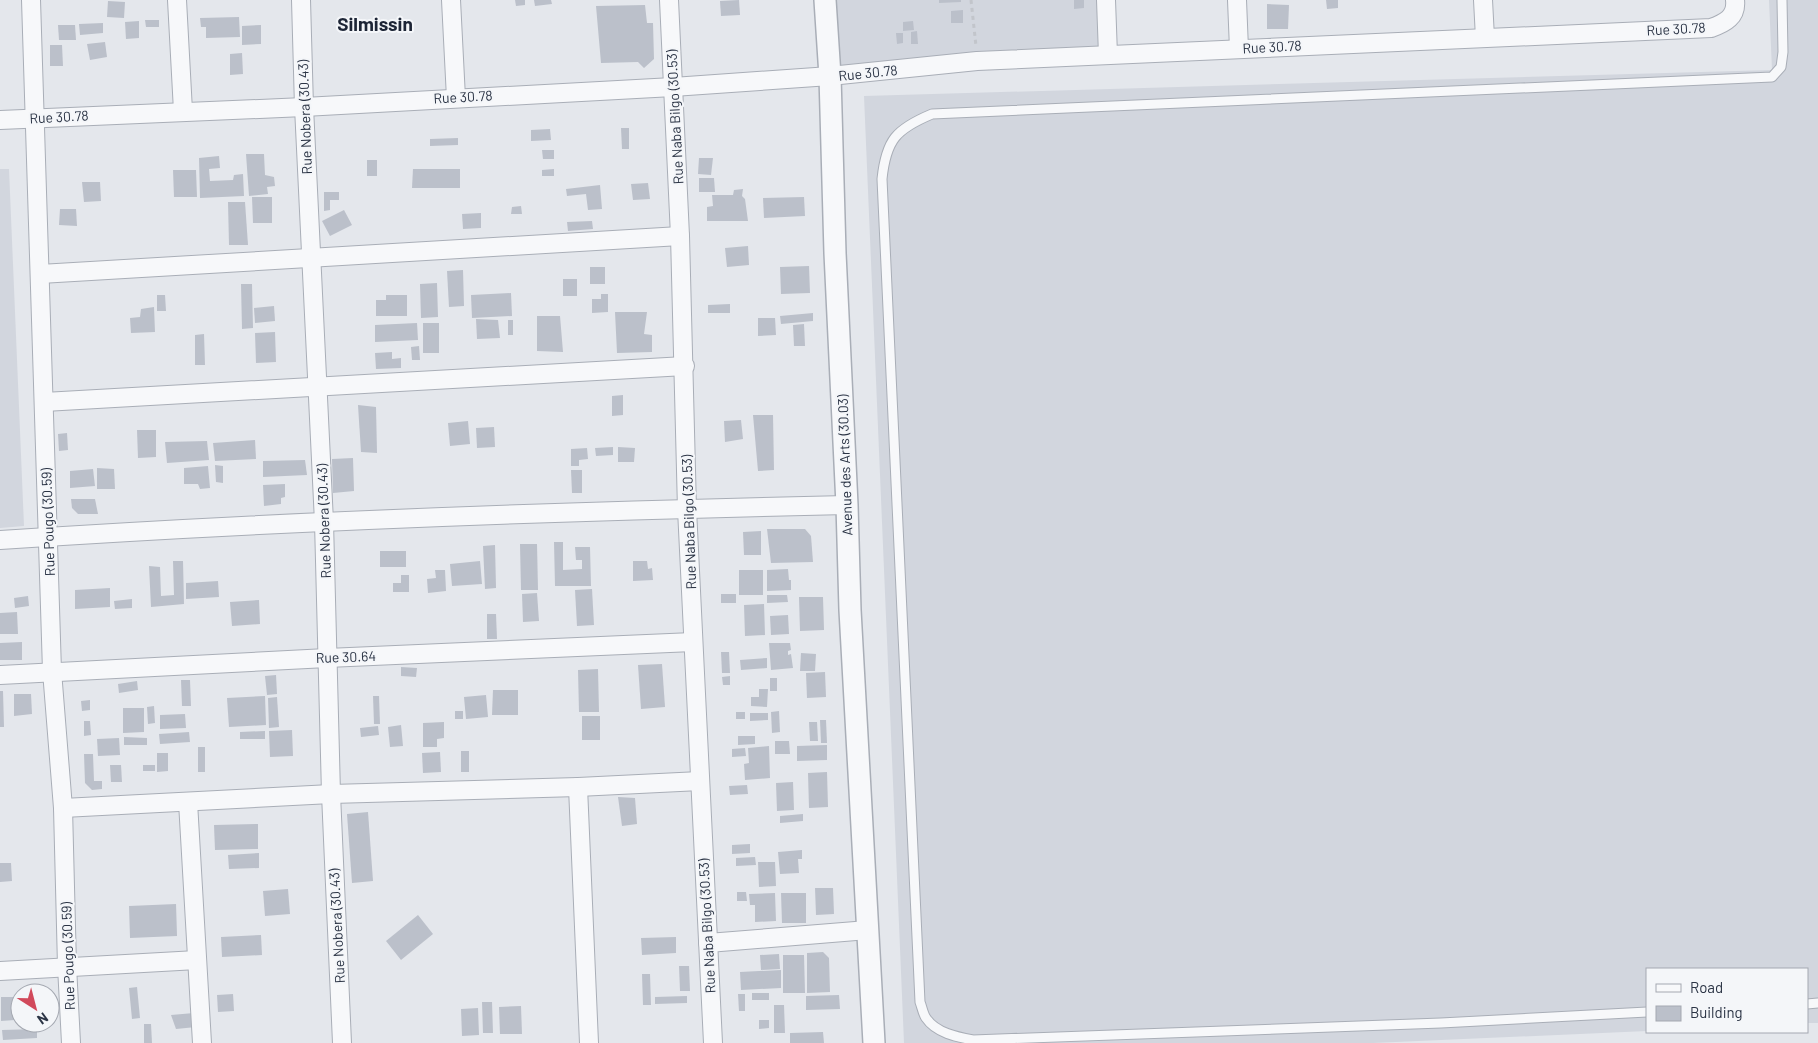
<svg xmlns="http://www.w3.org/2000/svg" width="1818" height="1043" font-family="Barlow,sans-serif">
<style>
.built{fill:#d2d6de}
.building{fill:#bbc0ca}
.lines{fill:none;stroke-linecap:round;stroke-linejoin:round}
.service-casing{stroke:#a9aeb7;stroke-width:11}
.minor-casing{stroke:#a9aeb7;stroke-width:20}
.tertiary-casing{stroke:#a9aeb7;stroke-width:24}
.path{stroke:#c2c5cb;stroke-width:3;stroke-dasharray:4 4;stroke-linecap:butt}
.service{stroke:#f7f8fa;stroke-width:9}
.minor{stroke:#f7f8fa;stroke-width:18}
.tertiary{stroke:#f7f8fa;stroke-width:21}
.labels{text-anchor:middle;stroke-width:4;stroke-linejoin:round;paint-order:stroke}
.street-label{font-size:14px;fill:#2b3445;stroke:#f4f6f9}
.district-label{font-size:19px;font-weight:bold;fill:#1d2536;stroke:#f4f6f9}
</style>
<rect width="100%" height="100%" fill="#e4e7ec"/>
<g class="built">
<path d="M 825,0 L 1106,0 L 1108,55 L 830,76 Z"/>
<path d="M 1769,0 L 1818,0 L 1818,1023 L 1807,1023 L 1807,969 L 1647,969 L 1647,1031 L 1373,1043 L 904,1043 L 864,96 L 1772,70 Z"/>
<path d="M 0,169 L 9,169 L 24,526 L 0,528 Z"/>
</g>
<g class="building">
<path d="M 515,0 L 525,0 L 525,5 L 516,6 Z"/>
<path d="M 534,0 L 551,0 L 552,4 L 535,6 Z"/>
<path d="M 739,0 L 740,15 L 721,16 L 720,1 Z"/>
<path d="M 939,0 L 961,0 L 961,2 L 939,3 Z"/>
<path d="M 1074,0 L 1084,0 L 1084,8 L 1074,9 Z"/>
<path d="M 1326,0 L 1338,0 L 1338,8 L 1327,9 Z"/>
<path d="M 108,1 L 125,2 L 124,18 L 107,17 Z"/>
<path d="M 1267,4 L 1289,5 L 1288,29 L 1267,29 Z"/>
<path d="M 645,5 L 647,23 L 653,23 L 654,59 L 644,68 L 638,62 L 601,63 L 596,6 Z"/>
<path d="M 963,10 L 963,23 L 951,23 L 951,11 Z"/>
<path d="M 239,17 L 240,37 L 206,38 L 206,27 L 201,27 L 200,18 Z"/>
<path d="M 145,20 L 159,20 L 159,27 L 146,27 Z"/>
<path d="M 139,21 L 139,38 L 126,39 L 125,22 Z"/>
<path d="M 913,21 L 914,30 L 903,31 L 903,22 Z"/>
<path d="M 103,23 L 103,33 L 80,35 L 79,24 Z"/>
<path d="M 58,25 L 75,25 L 76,40 L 59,40 Z"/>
<path d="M 261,25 L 261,44 L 242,45 L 242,26 Z"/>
<path d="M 917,31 L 918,44 L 911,44 L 911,32 Z"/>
<path d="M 896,33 L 903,33 L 903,43 L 897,44 Z"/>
<path d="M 105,42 L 107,57 L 90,60 L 87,44 Z"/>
<path d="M 50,45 L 62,45 L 63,66 L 50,66 Z"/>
<path d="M 242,53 L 243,74 L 230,75 L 230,54 Z"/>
<path d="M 621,128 L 629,128 L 629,149 L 622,149 Z"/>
<path d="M 550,129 L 551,140 L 531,141 L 531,130 Z"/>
<path d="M 458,138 L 458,145 L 430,146 L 430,139 Z"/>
<path d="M 542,150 L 554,150 L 554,159 L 543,159 Z"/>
<path d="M 246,154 L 264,154 L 265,175 L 274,177 L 275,186 L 267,187 L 268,194 L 249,196 Z"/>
<path d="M 219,156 L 220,168 L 209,169 L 210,181 L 233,180 L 234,175 L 243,174 L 244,196 L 200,198 L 199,158 Z"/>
<path d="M 699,158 L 713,158 L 711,175 L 698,174 Z"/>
<rect x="367" y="160" width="10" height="16"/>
<path d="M 413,169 L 460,169 L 460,188 L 412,188 Z"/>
<path d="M 554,169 L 554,176 L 542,176 L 542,170 Z"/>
<path d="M 173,170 L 196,170 L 197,197 L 174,197 Z"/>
<path d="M 699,178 L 714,178 L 715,192 L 699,192 Z"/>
<path d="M 82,182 L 100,182 L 101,201 L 84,202 Z"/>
<path d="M 648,183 L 650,199 L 633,200 L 631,184 Z"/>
<path d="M 600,185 L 602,209 L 588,210 L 586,194 L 567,196 L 566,189 Z"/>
<path d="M 743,189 L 742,196 L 745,199 L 748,221 L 707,221 L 707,207 L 713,206 L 712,195 L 733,195 L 734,190 Z"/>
<path d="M 324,192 L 339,192 L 339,200 L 330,200 L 330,210 L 324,211 Z"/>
<path d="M 252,197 L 272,197 L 272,223 L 253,223 Z"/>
<path d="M 804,197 L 805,216 L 764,218 L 763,198 Z"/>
<path d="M 228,202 L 245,202 L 248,245 L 229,245 Z"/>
<path d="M 521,206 L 522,214 L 511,214 L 512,207 Z"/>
<path d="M 60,209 L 76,209 L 77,226 L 59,225 Z"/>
<path d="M 344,210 L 352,225 L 330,236 L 322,221 Z"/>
<path d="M 481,213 L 481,228 L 463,229 L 462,214 Z"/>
<path d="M 592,221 L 593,229 L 568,231 L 567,222 Z"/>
<path d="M 748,246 L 749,265 L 727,267 L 725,248 Z"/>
<path d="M 809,266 L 810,293 L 781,294 L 780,267 Z"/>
<rect x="590" y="267" width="15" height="17"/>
<path d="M 463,270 L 464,306 L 449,307 L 447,271 Z"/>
<rect x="563" y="279" width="14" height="17"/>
<path d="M 437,283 L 438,317 L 421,318 L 420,284 Z"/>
<path d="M 241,284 L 252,284 L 253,328 L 242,329 Z"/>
<path d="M 511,293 L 512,316 L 472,318 L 471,295 Z"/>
<path d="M 601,294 L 608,294 L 608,312 L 592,313 L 592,299 L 601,299 Z"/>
<path d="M 157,295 L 165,295 L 166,311 L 157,311 Z"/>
<path d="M 386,295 L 407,295 L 407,316 L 376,316 L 376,300 L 386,300 Z"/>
<path d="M 730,304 L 730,313 L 708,313 L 708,305 Z"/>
<path d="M 274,306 L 275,321 L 255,323 L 254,308 Z"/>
<path d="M 154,307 L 155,332 L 131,333 L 130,318 L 140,317 L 141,309 Z"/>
<path d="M 615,312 L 647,312 L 644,334 L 652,335 L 652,352 L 617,353 Z"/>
<path d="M 813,313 L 813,321 L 781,324 L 780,316 Z"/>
<path d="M 537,316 L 560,316 L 563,352 L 537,351 Z"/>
<path d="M 758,318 L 775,318 L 776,335 L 758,336 Z"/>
<path d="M 476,319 L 498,320 L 500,338 L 477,339 Z"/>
<rect x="508" y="320" width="5" height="15"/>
<path d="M 417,323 L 418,340 L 375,342 L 375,325 Z"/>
<rect x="423" y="323" width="16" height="30"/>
<path d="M 804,324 L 805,346 L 794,346 L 793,325 Z"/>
<path d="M 275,332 L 276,362 L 256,363 L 255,333 Z"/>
<path d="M 204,334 L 205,365 L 195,365 L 195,335 Z"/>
<path d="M 419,346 L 420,360 L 412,360 L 411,347 Z"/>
<path d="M 392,352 L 392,359 L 401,358 L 401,368 L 376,369 L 375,353 Z"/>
<path d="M 623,395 L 623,415 L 612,416 L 612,396 Z"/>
<path d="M 358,405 L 376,407 L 377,453 L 361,452 Z"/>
<path d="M 753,415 L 773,415 L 774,470 L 758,471 Z"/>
<path d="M 741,420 L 743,439 L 725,442 L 724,421 Z"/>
<path d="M 468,421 L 470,444 L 450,446 L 448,423 Z"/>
<path d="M 494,427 L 495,447 L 477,448 L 476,428 Z"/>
<path d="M 137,430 L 156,430 L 156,457 L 138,458 Z"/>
<path d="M 67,433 L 68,450 L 59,451 L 58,434 Z"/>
<path d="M 255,440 L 256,459 L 215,461 L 213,443 Z"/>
<path d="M 207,441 L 209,460 L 167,463 L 165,442 Z"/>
<path d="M 613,447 L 613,455 L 596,456 L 595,448 Z"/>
<path d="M 618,447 L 635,448 L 634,462 L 618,462 Z"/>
<path d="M 587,448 L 588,459 L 579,460 L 579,466 L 571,466 L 571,449 Z"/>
<path d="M 353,458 L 354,491 L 333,493 L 332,459 Z"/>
<path d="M 305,460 L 307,475 L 263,477 L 263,461 Z"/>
<path d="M 215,465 L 223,466 L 223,483 L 216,482 Z"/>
<path d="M 208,466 L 210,488 L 200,489 L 198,484 L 184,484 L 184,468 Z"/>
<path d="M 97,468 L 114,469 L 115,489 L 97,489 Z"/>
<path d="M 93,469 L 95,486 L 70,488 L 70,471 Z"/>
<path d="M 571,470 L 582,470 L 582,493 L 572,493 Z"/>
<path d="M 285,484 L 285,497 L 281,498 L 281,504 L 264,506 L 263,485 Z"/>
<path d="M 71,499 L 95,499 L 98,514 L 78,514 L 72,508 Z"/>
<path d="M 767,529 L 805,529 L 811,536 L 813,562 L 771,563 Z"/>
<path d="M 761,531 L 761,555 L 744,555 L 743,532 Z"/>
<path d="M 554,542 L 563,542 L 563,570 L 582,569 L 582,560 L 576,560 L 575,547 L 590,547 L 591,586 L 555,586 Z"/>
<path d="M 520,544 L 537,544 L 538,590 L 521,590 Z"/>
<path d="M 495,545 L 496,588 L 485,589 L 483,546 Z"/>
<rect x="380" y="551" width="26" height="16"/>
<path d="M 173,561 L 183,561 L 184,604 L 151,607 L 149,566 L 160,567 L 161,596 L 174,595 Z"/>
<path d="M 480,561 L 482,584 L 452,586 L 450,564 Z"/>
<path d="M 633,561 L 647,561 L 648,569 L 652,568 L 653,580 L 633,581 Z"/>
<path d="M 788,569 L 789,580 L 791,580 L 791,590 L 767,591 L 767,570 Z"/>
<path d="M 435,570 L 445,570 L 446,591 L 428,593 L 427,579 L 436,578 Z"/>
<rect x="739" y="570" width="24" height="25"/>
<path d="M 401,575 L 409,575 L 409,592 L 393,592 L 393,583 L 401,583 Z"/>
<path d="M 218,581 L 219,597 L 186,599 L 186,583 Z"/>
<path d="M 110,588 L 110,607 L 75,609 L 75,590 Z"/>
<path d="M 592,589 L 594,625 L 577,626 L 575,590 Z"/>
<path d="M 537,593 L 539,621 L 523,622 L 522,594 Z"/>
<rect x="721" y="594" width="15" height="9"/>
<path d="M 767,595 L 787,595 L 788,602 L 767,603 Z"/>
<path d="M 28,596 L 29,606 L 15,608 L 14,598 Z"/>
<path d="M 799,597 L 823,597 L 824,630 L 800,631 Z"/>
<path d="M 132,599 L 132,608 L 115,609 L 114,601 Z"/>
<path d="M 259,600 L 260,624 L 232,626 L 230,602 Z"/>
<path d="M 764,604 L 765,635 L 745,636 L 744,605 Z"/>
<path d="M 17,612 L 18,634 L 0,634 L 0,613 Z"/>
<path d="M 487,614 L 496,614 L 497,639 L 487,639 Z"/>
<path d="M 788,615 L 789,634 L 771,635 L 770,616 Z"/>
<path d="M 22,642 L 22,660 L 0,660 L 0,643 Z"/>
<path d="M 769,643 L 790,643 L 791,650 L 788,651 L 788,655 L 791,654 L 793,668 L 771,670 Z"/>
<path d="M 721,652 L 729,652 L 730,673 L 722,673 Z"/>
<path d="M 801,653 L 816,654 L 815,671 L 800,671 Z"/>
<path d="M 767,658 L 767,668 L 741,670 L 740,660 Z"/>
<path d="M 662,664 L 665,707 L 641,709 L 638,665 Z"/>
<path d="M 401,667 L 417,668 L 416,677 L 401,676 Z"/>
<path d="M 598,669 L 599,712 L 579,712 L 578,670 Z"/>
<path d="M 825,672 L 826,697 L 807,698 L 806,673 Z"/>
<path d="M 276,675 L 277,694 L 267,695 L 265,676 Z"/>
<path d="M 730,676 L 730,685 L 723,685 L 722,677 Z"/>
<rect x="770" y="678" width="7" height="13"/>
<path d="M 181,680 L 190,680 L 191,706 L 182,706 Z"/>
<path d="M 137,681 L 138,690 L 119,693 L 118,684 Z"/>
<path d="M 759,689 L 768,689 L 767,707 L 751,706 L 751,697 L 759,697 Z"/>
<path d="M 493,690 L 518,690 L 518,715 L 492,715 Z"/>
<path d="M 0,691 L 3,691 L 4,727 L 0,727 Z"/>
<path d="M 14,694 L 31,694 L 32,714 L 14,716 Z"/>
<path d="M 486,695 L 488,717 L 466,719 L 464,697 Z"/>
<path d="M 265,696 L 266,725 L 229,727 L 227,698 Z"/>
<path d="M 373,696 L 379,696 L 380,724 L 374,724 Z"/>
<path d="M 277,697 L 279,727 L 269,728 L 268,698 Z"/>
<path d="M 90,700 L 90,710 L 82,711 L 81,701 Z"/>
<path d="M 154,706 L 155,723 L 148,724 L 147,707 Z"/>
<path d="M 123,708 L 144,708 L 144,732 L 123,733 Z"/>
<rect x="455" y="711" width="8" height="8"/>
<path d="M 779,711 L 780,732 L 772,733 L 771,712 Z"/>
<rect x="736" y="712" width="9" height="7"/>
<path d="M 750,713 L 768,713 L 768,720 L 750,721 Z"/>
<path d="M 185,714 L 186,728 L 160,729 L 160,715 Z"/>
<rect x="582" y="716" width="18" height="24"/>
<path d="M 820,720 L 826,720 L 827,743 L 821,743 Z"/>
<path d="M 84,721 L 90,721 L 91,735 L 84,736 Z"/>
<path d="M 444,722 L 444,738 L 437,739 L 437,747 L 423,747 L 423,723 Z"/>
<path d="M 809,722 L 817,722 L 818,741 L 810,741 Z"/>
<path d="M 401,725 L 403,746 L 390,747 L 388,727 Z"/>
<path d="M 378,726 L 379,735 L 361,737 L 360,728 Z"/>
<path d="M 292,730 L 293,756 L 270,757 L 269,731 Z"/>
<path d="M 265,731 L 265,739 L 240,739 L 240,732 Z"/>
<path d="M 189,732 L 190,742 L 160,744 L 159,734 Z"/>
<path d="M 738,736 L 755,736 L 755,744 L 738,745 Z"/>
<path d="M 124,737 L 147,738 L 147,745 L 124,745 Z"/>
<path d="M 119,738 L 120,755 L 98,756 L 97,739 Z"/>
<path d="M 775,741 L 789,741 L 790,754 L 775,754 Z"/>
<path d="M 827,745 L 827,760 L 797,761 L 797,746 Z"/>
<path d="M 769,746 L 770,778 L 745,780 L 744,764 L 749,763 L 748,748 Z"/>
<rect x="198" y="747" width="7" height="25"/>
<path d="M 745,748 L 746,756 L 732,757 L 732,749 Z"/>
<rect x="461" y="751" width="8" height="21"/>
<path d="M 440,752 L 441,772 L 423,773 L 422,753 Z"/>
<path d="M 157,753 L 168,753 L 168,771 L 157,772 Z"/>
<path d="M 84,754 L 93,754 L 94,781 L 102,781 L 102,789 L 92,790 L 85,783 Z"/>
<path d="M 110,765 L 121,765 L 122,782 L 111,782 Z"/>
<rect x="143" y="765" width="12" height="6"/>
<path d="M 827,772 L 828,807 L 809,808 L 808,773 Z"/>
<path d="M 793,782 L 794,810 L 777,811 L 776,783 Z"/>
<path d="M 747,785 L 748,794 L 730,795 L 729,786 Z"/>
<path d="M 618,797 L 635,798 L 637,824 L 622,826 Z"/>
<path d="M 368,812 L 373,881 L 352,883 L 347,814 Z"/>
<path d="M 803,814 L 803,821 L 780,823 L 780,816 Z"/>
<path d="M 258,824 L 258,849 L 215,850 L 214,825 Z"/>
<path d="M 750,844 L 750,853 L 732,854 L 732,845 Z"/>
<path d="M 802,850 L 802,859 L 798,859 L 799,873 L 780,874 L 778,852 Z"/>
<path d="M 259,853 L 259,868 L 229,869 L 228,855 Z"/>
<path d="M 755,857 L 756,865 L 736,866 L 736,858 Z"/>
<path d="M 758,862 L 775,862 L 776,886 L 759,887 Z"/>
<path d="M 0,863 L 11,863 L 12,881 L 0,882 Z"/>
<path d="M 815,888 L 833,888 L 834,914 L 816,915 Z"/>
<path d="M 288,889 L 290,914 L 265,916 L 263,891 Z"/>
<path d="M 737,892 L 746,892 L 747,901 L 737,901 Z"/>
<path d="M 775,893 L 776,921 L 755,922 L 755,905 L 750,905 L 749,894 Z"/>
<path d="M 781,893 L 806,893 L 806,923 L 782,923 Z"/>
<path d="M 176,904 L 177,936 L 130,938 L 129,906 Z"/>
<path d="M 418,915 L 433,934 L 401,960 L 386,941 Z"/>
<path d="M 261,935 L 262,955 L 222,957 L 221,937 Z"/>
<path d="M 676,937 L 676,953 L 642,955 L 641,938 Z"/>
<path d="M 823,952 L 829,958 L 830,992 L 807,993 L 807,953 Z"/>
<path d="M 779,954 L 780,969 L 761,970 L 760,955 Z"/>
<path d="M 783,955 L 804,955 L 805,993 L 783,993 Z"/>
<path d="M 679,966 L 689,966 L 690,991 L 680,991 Z"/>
<path d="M 781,970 L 781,988 L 741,990 L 740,972 Z"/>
<path d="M 642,974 L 650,974 L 651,1005 L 643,1005 Z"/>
<path d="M 137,987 L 140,1018 L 132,1019 L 129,988 Z"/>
<rect x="752" y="993" width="17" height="7"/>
<path d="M 233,994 L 234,1011 L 218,1012 L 217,995 Z"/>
<path d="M 738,994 L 745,994 L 745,1011 L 739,1011 Z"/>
<path d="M 839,995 L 840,1009 L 806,1010 L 806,996 Z"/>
<path d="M 687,996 L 687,1003 L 655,1004 L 655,997 Z"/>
<path d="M 1,997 L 15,997 L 15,1020 L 1,1021 Z"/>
<path d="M 482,1002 L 492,1002 L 493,1033 L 483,1033 Z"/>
<path d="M 774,1005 L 784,1005 L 785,1033 L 774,1033 Z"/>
<path d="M 521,1006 L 522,1034 L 500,1034 L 499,1007 Z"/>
<path d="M 478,1008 L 479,1035 L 462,1036 L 461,1009 Z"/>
<path d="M 194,1013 L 196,1027 L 176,1029 L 171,1015 Z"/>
<path d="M 759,1020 L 769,1020 L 769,1028 L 759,1029 Z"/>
<path d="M 144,1024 L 151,1024 L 152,1043 L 144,1043 Z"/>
<path d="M 37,1029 L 37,1038 L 3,1040 L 2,1030 Z"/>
<path d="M 823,1032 L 824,1043 L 790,1043 L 790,1033 Z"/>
</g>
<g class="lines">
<g class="service-casing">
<g id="service">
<path d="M 1807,1004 L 1818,1003"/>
<path d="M 1647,1012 L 1441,1023 L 973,1040 C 957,1037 936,1033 926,1018 C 923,1014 922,1007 920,1002 L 882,179 C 886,140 896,129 932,114 L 1772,77 L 1781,67 L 1783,52 L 1782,0"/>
</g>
</g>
<g class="minor-casing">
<g id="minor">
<path d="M 31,0 L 52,671 L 63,808 L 67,966 L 71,1043"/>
<path d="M 177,0 L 183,111"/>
<path d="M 301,0 L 304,107 L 324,522 L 331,794 L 342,1043"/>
<path d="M 451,0 L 456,98"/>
<path d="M 669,0 L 680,236 L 687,509 L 713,1043"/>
<path d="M 1106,0 L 1108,55"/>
<path d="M 1237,0 L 1239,49"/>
<path d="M 1483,0 L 1485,38"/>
<path d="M 0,120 L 304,107 L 673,87 L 830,76 L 977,61 L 1711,28 C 1725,23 1737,17 1735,0"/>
<path d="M 40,274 L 680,236"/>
<path d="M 44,402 L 685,366"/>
<path d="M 0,540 C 282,521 565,511 847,505"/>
<path d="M 0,675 L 327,658 L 693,642"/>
<path d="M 578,787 L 589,1043"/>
<path d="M 188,802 L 202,1043"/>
<path d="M 63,808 L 331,794 L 578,787 L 700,781"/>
<path d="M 708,943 L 868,930"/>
<path d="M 0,971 L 197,960"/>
</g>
</g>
<g class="tertiary-casing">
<path id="tertiary" d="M 825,0 L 830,76 L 835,253 L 847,505 L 850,610 L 874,1043"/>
</g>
<path class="path" d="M 971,0 L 976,46"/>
<use href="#service" class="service"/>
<use href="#minor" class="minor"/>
<use href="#tertiary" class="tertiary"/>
</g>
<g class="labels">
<g class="street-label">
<text transform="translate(1676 29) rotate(-3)" y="5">Rue 30.78</text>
<text transform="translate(1272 47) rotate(-3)" y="5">Rue 30.78</text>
<text transform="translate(868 73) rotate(-6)" y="5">Rue 30.78</text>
<text transform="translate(463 97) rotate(-3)" y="5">Rue 30.78</text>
<text transform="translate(59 117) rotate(-3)" y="5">Rue 30.78</text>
<text transform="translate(305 117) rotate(-92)" y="5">Rue Nobera (30.43)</text>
<text transform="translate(675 117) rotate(-93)" y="5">Rue Naba Bilgo (30.53)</text>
<text transform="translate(845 465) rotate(-92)" y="5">Avenue des Arts (30.03)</text>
<text transform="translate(324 521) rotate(-92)" y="5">Rue Nobera (30.43)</text>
<text transform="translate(48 522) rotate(-92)" y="5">Rue Pougo (30.59)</text>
<text transform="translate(689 522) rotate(-92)" y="5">Rue Naba Bilgo (30.53)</text>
<text transform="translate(346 657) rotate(-2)" y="5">Rue 30.64</text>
<text transform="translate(337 926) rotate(-93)" y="5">Rue Nobera (30.43)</text>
<text transform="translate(707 926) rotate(-93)" y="5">Rue Naba Bilgo (30.53)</text>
<text transform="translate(68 956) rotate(-92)" y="5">Rue Pougo (30.59)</text>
</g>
<g class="district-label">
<text x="375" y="31">Silmissin</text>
</g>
</g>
<rect x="1646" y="968" width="162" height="65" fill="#f4f6f9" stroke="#a4a8b1"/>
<rect x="1656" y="984" width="25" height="8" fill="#f7f8fa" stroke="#a4a8b1"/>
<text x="1690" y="993" font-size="15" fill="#2b3445">Road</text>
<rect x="1656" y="1006" width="25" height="15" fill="#bbc0ca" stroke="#a4a8b1"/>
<text x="1690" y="1018" font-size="15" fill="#2b3445">Building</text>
<g transform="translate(35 1008) rotate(144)"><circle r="24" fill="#f4f6f9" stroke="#a4a8b1"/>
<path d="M0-4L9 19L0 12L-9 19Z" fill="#d1495b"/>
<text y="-8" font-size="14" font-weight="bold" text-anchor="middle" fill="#2b3445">N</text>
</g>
</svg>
